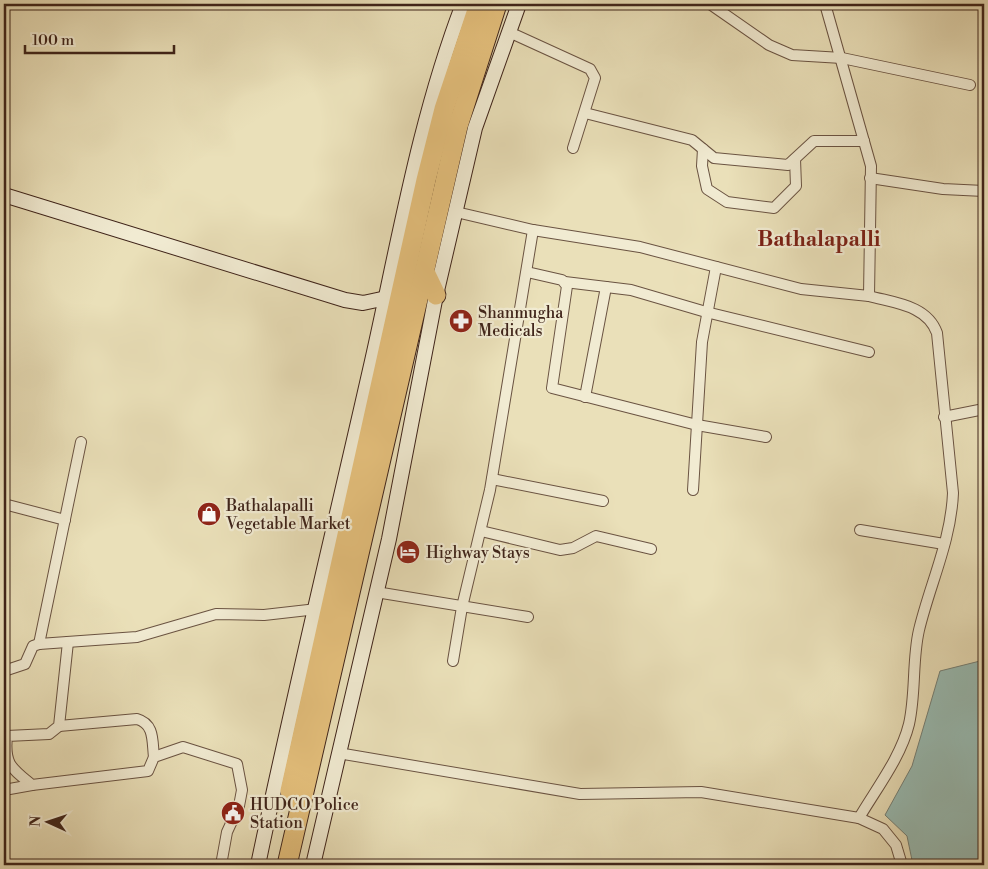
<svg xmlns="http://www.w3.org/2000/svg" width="988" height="869" font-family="'Libre Bodoni',serif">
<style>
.water{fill:#98bcb4;stroke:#747f76}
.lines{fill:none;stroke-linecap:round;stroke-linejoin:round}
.street-casing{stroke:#6a5342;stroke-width:12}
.secondary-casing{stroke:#3f241a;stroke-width:16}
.highway-casing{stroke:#3f241a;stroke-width:21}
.street{stroke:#f1ebd2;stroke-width:10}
.secondary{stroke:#f1ebd2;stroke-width:14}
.highway{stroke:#e5c07c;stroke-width:19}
.labels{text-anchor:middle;stroke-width:4.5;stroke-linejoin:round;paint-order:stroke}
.poi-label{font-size:16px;fill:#3f241a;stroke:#f1ebd2;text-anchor:start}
.district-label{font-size:21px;font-weight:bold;fill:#7a1f14;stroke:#f1ebd2}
</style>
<rect width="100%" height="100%" fill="#eae0b9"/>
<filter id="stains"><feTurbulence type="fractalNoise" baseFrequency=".004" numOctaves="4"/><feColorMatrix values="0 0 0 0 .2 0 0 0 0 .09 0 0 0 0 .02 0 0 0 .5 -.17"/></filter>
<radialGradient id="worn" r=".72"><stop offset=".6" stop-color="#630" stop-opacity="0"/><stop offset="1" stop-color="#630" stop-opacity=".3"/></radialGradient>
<path class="water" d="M 984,660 L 984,865 L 913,865 L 907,836 L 885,815 L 912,766 L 940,671 Z"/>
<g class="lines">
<g class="street-casing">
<g id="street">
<path d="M 710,4 L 769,45 L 792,55 L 842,58 L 970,85"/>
<path d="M 509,32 L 590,69 L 595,78 L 573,148"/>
<path d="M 585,113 L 692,140 L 714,158 L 788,165 L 814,141 L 864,141"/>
<path d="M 703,149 L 702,166 L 707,189 L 727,202 L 774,208 L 796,186 L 795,159"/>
<path d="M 870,178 L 943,189 L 984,191"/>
<path d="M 456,212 L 533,230 L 640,247 L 801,289 L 869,296 L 871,166 L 825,4"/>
<path d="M 527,272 L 562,280 L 567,286 L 552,388 L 697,425 L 766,437"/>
<path d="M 565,282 L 631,290 L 706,312 L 869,352"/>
<path d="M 585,397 L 606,287"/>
<path d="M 944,417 L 984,409"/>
<path d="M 4,447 L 4,458"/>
<path d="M 492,479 L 603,501"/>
<path d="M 693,490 L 702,342 L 716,267"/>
<path d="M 4,504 L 65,520"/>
<path d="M 860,530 L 944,544"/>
<path d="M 481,531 L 560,550 L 573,548 L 596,536 L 651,549"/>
<path d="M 376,592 L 528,617"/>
<path d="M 68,642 L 59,726 L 49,734 L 7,736 C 4,764 11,768 32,785 L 148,771 L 154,757 L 183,747 L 237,764 L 242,790 L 239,806 L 227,832 L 221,865"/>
<path d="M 39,644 L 81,442"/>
<path d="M 453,661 L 462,607 L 490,490 L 533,230"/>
<path d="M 4,671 L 25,664 L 33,646 L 39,644 L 137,637 L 216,614 L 264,615 L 317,609"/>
<path d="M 59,726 L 137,719 C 155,724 152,742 154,757"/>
<path d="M 338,753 L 580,794 L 701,792 L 859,818 L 883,829 L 896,845 L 902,865"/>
<path d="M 4,790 L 32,785"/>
<path d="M 859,818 C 876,789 901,757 909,724 C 916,693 912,660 919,630 C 930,584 951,541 953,493 L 937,333 C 927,305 894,303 869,296"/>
</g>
</g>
<g class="secondary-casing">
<g id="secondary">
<path d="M 4,195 L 345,300 L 363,303 L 391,297"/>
<path d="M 258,865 C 293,697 334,529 372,361 C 399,241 419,119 463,4"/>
<path d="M 313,865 L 389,539 L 436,295 L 475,128 L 519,4"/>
</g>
</g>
<g class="highway-casing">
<g id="highway">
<path d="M 425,272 L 436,295"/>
<path d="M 290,791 L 426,180 L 444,109 L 479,4"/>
<path d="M 287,865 L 458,126 L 497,4"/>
</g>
</g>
<use href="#street" class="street"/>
<use href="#secondary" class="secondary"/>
<use href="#highway" class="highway"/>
</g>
<defs>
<g id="pharmacy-disc" transform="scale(1.25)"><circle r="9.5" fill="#8f2418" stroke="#f1ebd2"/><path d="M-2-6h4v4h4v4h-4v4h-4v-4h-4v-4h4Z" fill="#fff"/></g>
<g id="shop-disc" transform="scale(1.25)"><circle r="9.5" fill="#8f2418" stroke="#f1ebd2"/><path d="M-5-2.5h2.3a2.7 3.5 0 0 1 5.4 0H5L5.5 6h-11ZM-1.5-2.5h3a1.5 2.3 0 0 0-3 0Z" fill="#fff"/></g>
<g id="hotel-disc" transform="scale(1.25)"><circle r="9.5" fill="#8f2418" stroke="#f1ebd2"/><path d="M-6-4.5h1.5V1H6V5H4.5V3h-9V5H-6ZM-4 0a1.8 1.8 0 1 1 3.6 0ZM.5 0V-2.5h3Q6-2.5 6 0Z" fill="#fff"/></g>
<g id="civic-disc" transform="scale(1.25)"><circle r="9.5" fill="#8f2418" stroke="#f1ebd2"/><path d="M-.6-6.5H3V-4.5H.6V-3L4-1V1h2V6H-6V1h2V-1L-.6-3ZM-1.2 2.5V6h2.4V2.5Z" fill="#fff"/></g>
</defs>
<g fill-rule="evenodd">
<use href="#pharmacy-disc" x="461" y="321"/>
<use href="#shop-disc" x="209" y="514"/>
<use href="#hotel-disc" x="408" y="552"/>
<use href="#civic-disc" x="233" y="813"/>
</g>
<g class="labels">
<g class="poi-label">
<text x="478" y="318">Shanmugha<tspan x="478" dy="18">Medicals</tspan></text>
<text x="226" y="511">Bathalapalli<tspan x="226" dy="18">Vegetable Market</tspan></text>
<text x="426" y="558">Highway Stays</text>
<text x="250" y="810">HUDCO Police<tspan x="250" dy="18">Station</tspan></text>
</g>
<g class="district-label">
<text x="819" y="246">Bathalapalli</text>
</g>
</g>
<rect width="988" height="869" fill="none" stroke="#eae0b9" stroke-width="20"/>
<rect x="5" y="5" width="978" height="859" fill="none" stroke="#3f241a" stroke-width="2.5"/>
<rect x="10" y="10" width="968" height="849" fill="none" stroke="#3f241a"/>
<g transform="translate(48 822) rotate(273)" stroke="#f1ebd2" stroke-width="4" paint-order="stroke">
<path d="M0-4L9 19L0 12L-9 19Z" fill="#3f241a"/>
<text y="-8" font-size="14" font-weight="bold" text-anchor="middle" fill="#3f241a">N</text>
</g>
<path d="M25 45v8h149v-8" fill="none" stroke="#3f241a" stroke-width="2.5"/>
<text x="32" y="45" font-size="15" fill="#3f241a" stroke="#f1ebd2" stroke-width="4" paint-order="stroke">100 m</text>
<rect width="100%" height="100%" filter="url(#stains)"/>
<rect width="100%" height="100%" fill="url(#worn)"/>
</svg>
